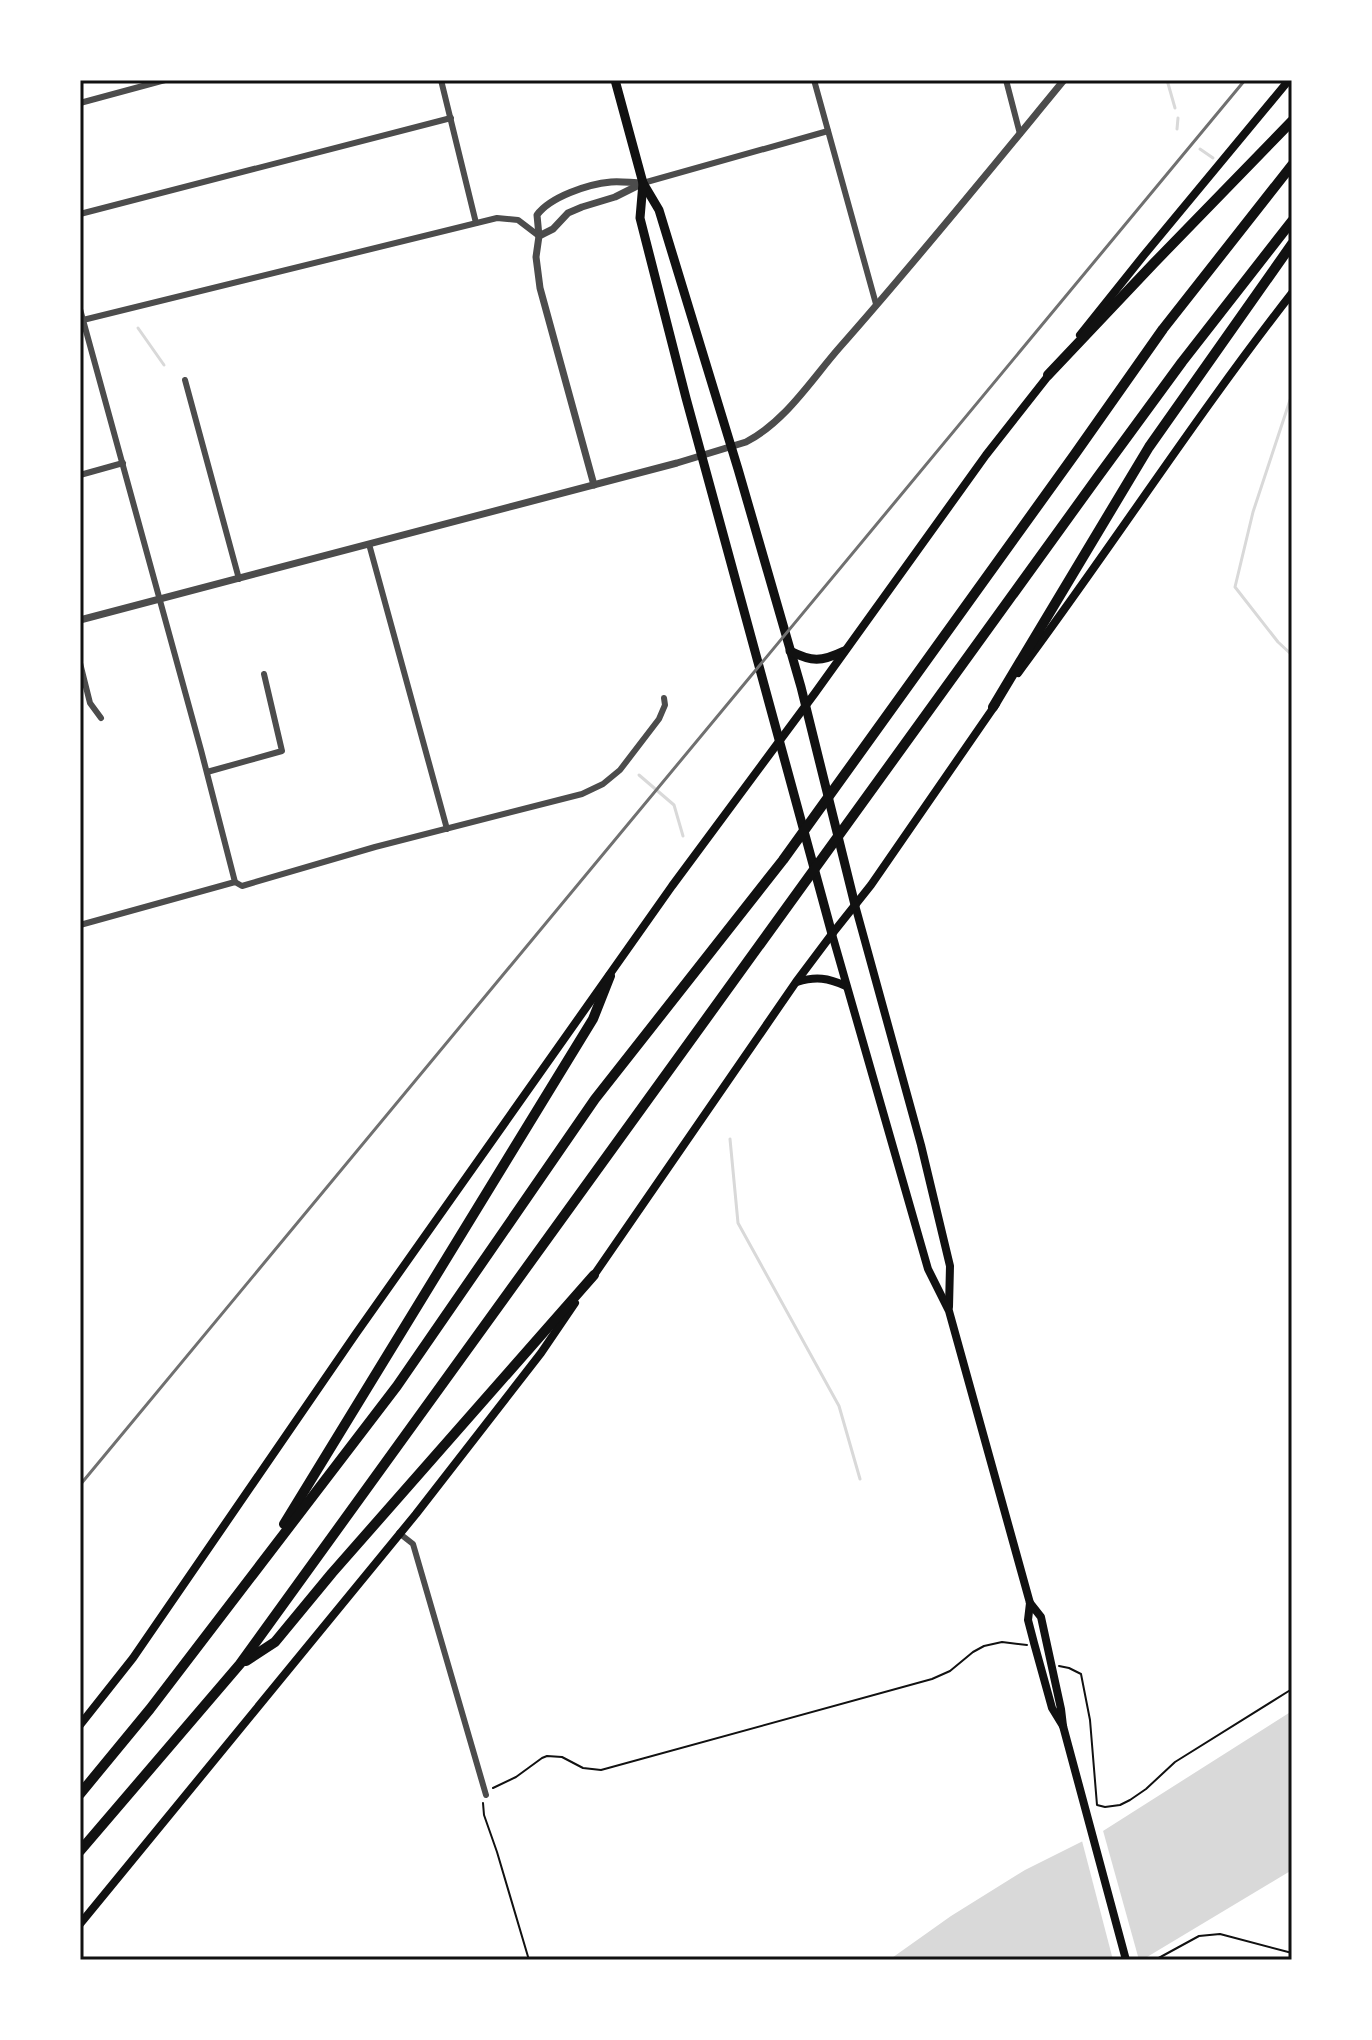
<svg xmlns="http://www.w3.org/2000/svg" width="1372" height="2040" font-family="'Zilla Slab',serif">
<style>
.water{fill:#d9d9d9}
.pier{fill:#fff}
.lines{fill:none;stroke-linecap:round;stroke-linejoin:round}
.stream{stroke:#d9d9d9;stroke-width:3}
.path{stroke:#111;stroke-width:2}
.minor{stroke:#4c4c4c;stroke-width:6}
.tertiary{stroke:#4c4c4c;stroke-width:7}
.secondary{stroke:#111;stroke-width:8}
.primary{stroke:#111;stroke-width:9}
.motorway{stroke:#111;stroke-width:10}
.rail{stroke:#707070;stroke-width:3}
.neatline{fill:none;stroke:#111;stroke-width:3}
</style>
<rect width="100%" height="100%" fill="#fff"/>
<path class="water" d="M 1292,1711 L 1292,1870 L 1142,1960 L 889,1960 L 951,1916 L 1025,1870 L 1103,1831 Z"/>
<path class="pier" d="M 1102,1827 L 1139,1960 L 1113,1960 L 1081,1837 Z"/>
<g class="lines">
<g class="stream">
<path d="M 1167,80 L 1175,108"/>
<path d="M 1177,129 L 1178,118"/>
<path d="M 1200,149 L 1213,158"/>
<path d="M 138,328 L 164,365"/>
<path d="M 1292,394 L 1253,512 L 1235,587 L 1278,642 L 1292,655"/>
<path d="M 639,775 L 674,805 L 683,836"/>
<path d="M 730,1139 L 738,1223 L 839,1406 L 860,1479"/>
</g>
<g class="path">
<path d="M 1059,1666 L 1069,1668 L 1081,1674 L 1090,1720 L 1097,1805 L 1105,1807 L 1120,1805 L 1130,1800 L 1146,1789 L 1175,1762 L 1292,1689"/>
<path d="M 493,1788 L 516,1777 L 542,1758 L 547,1756 L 562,1757 L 583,1768 L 601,1770 L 932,1679 L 950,1671 L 973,1652 L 984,1646 L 1002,1642 L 1027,1645"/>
<path d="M 483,1803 L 484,1815 L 497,1852 L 529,1960"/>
<path d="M 1155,1960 L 1199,1936 L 1220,1934 L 1292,1953"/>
</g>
<g class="minor">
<path d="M 441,80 L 476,223"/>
<path d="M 814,80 L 876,304"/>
<path d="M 1006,80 L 1020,134"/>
<path d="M 80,103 L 165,80"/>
<path d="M 643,183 L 828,131"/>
<path d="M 80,214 L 451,118"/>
<path d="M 80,309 L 201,750 L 235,882"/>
<path d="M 83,320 L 497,218 L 518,220 L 539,236"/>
<path d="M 185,380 L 239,579"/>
<path d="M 80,475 L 123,463"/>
<path d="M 369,544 L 447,829"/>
<path d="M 80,663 L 90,703 L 101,718"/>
<path d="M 207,772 L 282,751 L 264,674"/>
<path d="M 80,925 L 235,882 L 242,886 L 375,847 L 582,794 L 603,784 L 620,770 L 659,719 L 665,705 L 664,698"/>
<path d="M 399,1533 L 413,1544 L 486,1795"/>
</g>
<g class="tertiary">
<path d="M 539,236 L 553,229 L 568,213 L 582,207 L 615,197 L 641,184"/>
<path d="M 594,485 L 540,288 L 536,257 L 539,236 L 537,215 C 550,197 588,184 611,182 C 621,181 632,183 643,183"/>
<path d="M 80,620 L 677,463 L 746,442 C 786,421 811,380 840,347 C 917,260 990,170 1064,80"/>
</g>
<g class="secondary">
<path d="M 1080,335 L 1144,255 L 1289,80"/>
<path d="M 1018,673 C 1111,548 1196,416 1292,293"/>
<path d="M 855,905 L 921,1145 L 950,1266 L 949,1307"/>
<path d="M 832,934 L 928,1269 L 949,1311 L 1030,1603 L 1028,1620 L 1034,1643 L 1052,1708 L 1063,1726"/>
<path d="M 797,982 C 816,976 828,978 846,986"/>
<path d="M 592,1278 L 796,982 L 832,934 L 871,885 L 996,704"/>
<path d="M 1030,1603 L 1041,1617 L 1061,1709 L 1063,1726 L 1126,1960"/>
<path d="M 80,1725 L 133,1658 L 355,1335 L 672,886 L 815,693 L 986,455 L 1052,371"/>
<path d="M 80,1924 L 416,1514 L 541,1353 L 575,1303"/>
</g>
<g class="primary">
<path d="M 615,80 L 643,183 L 659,210 L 738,469 L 801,687 L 855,905"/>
<path d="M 643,183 L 640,218 L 686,398 L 832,934"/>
<path d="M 790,651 C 812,662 821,662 844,651"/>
</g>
<g class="motorway">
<path d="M 1048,375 L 1154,263 L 1292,121"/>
<path d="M 993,707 L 1149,447 L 1292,244"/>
<path d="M 284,1524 L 593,1019 L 610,976"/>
<path d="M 246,1661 L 275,1642 L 332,1573 L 594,1275"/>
<path d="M 80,1794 L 150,1709 L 397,1386 L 595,1099 L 783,860 L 1075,454 L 1163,329 L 1292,165"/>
<path d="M 80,1851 L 240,1664 L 1097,478 L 1182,362 L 1292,221"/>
</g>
<path class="rail" d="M 80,1485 L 1245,80"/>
</g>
<rect width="1372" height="2040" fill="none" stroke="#ffffff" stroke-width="164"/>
<rect x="82" y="82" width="1208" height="1876" class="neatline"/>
</svg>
